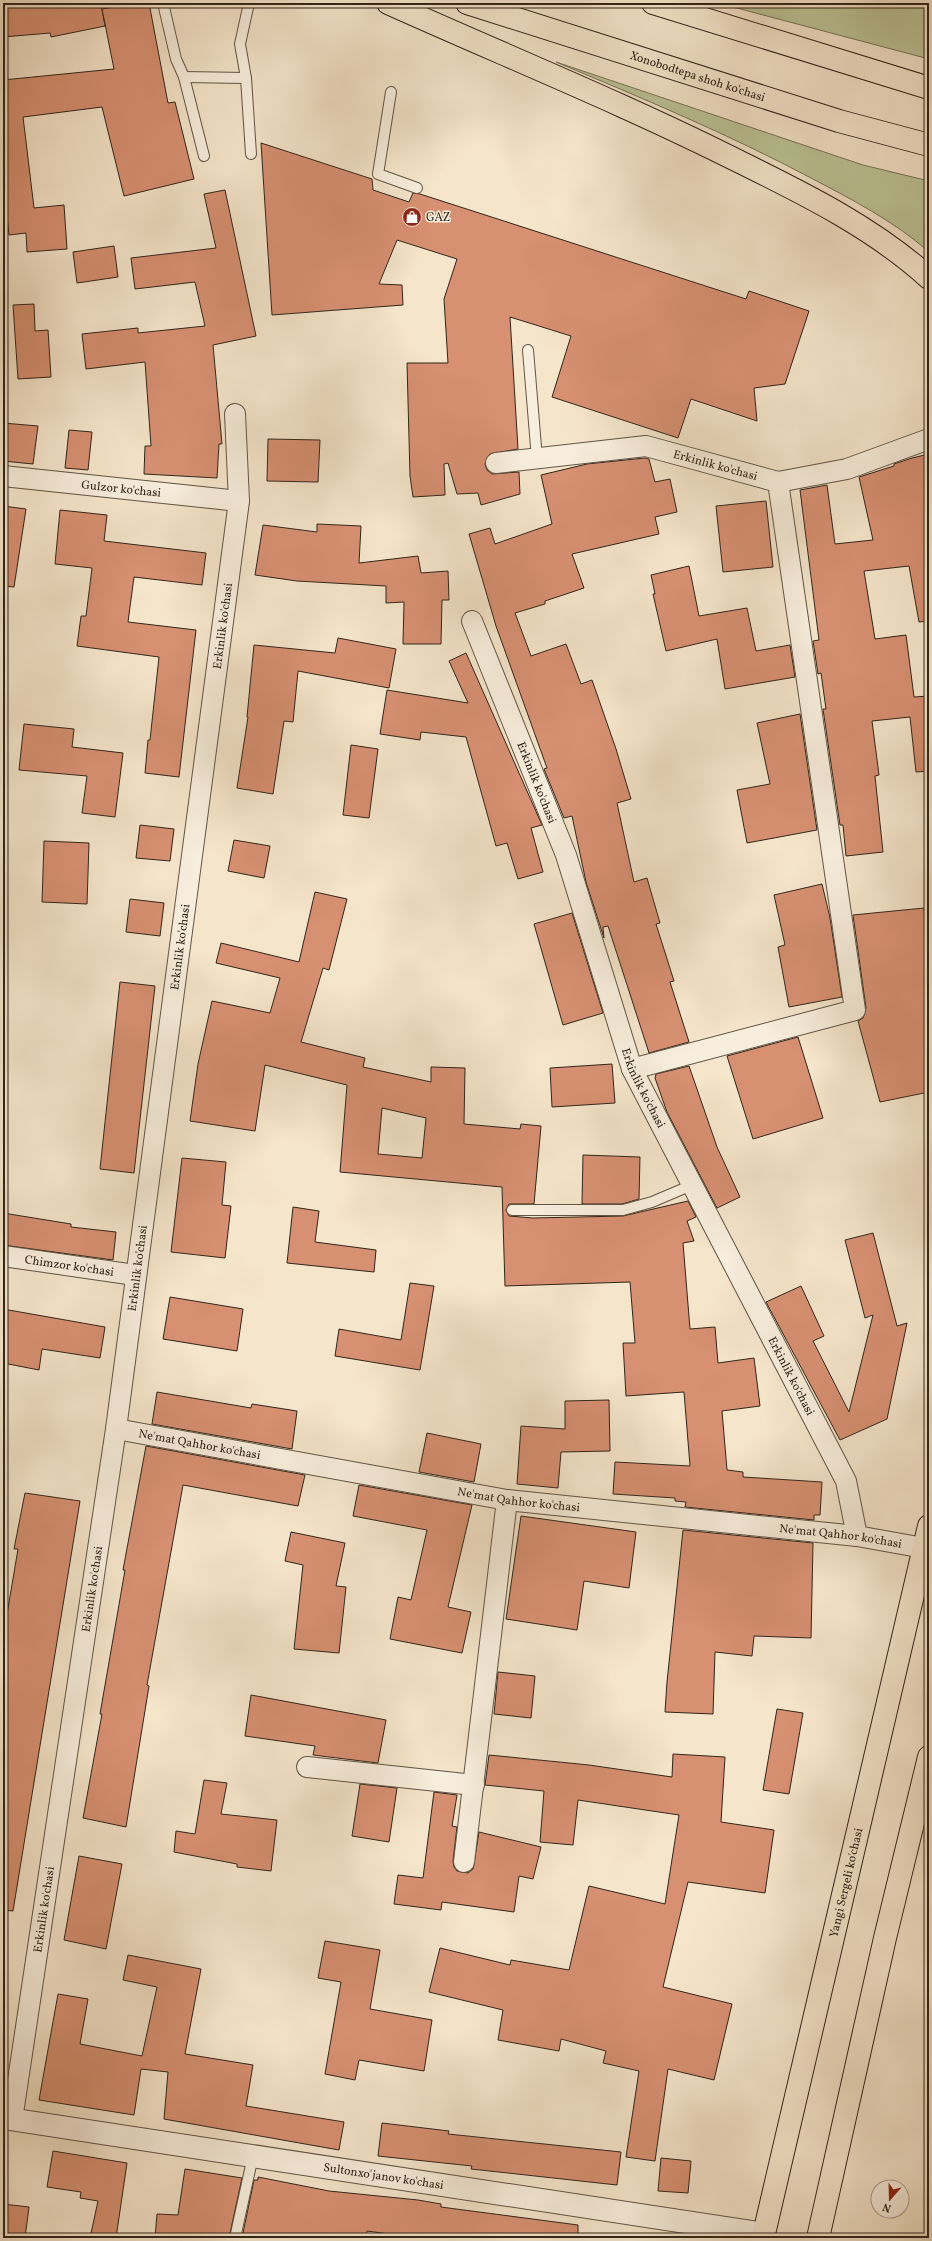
<svg xmlns="http://www.w3.org/2000/svg" width="932" height="2241" font-family="Vollkorn,serif">
<style>
.green{fill:#bcc497;stroke:#767458}
.building{fill:#d79072;stroke:#30251a;fill-rule:evenodd}
.lines{fill:none;stroke-linecap:round;stroke-linejoin:round}
.service-casing{stroke:#615546;stroke-width:12}
.minor-casing{stroke:#615546;stroke-width:22}
.tertiary-casing{stroke:#615546;stroke-width:24}
.primary-casing{stroke:#30251a;stroke-width:24}
.trunk-casing{stroke:#30251a;stroke-width:24}
.service{stroke:#f8eedd;stroke-width:10}
.minor{stroke:#f8eedd;stroke-width:20}
.tertiary{stroke:#f8eedd;stroke-width:22}
.primary{stroke:#f5e5cb;stroke-width:22}
.trunk{stroke:#f5e5cb;stroke-width:22}
.labels{text-anchor:middle;stroke-width:3;stroke-linejoin:round;paint-order:stroke}
.street-label{font-size:12px;fill:#30251a;stroke:#f8eedd}
.poi-label{font-size:12px;fill:#30251a;stroke:#f8eedd;text-anchor:start}
</style>
<rect width="100%" height="100%" fill="#f5e5cb"/>
<filter id="stains"><feTurbulence type="fractalNoise" baseFrequency=".005" numOctaves="4"/><feColorMatrix values="0 0 0 0 .2 0 0 0 0 .09 0 0 0 0 .02 0 0 0 .5 -.17"/></filter>
<radialGradient id="worn" r=".72"><stop offset=".6" stop-color="#630" stop-opacity="0"/><stop offset="1" stop-color="#630" stop-opacity=".3"/></radialGradient>
<g class="green">
<path d="M 718,3 L 929,3 L 929,59 Z"/>
<path d="M 556,62 L 863,165 L 929,181 L 929,252 C 894,221 851,199 811,178 C 728,134 642,98 556,62 Z"/>
</g>
<g class="building">
<path d="M 3,3 L 101,3 L 105,26 L 51,37 L 50,33 L 3,37 Z"/>
<path d="M 135,3 L 149,3 L 168,103 L 175,102 L 194,179 L 124,196 L 102,107 L 23,117 L 34,208 L 64,205 L 67,249 L 27,252 L 26,233 L 9,235 L 3,181 L 3,80 L 114,69 L 102,9 Z"/>
<path d="M 261,143 L 372,179 L 373,190 L 409,202 L 413,193 L 420,194 L 746,299 L 749,291 L 809,311 L 785,384 L 754,388 L 757,421 L 691,399 L 678,438 L 552,397 L 571,336 L 510,317 L 518,449 L 490,454 L 485,464 L 487,470 L 492,474 L 519,472 L 520,494 L 481,505 L 478,493 L 457,494 L 448,463 L 444,464 L 445,495 L 413,497 L 410,476 L 407,363 L 448,363 L 444,299 L 457,259 L 397,240 L 379,284 L 402,285 L 403,305 L 272,315 Z"/>
<path d="M 225,190 L 256,336 L 213,345 L 222,444 L 219,444 L 217,478 L 144,474 L 145,446 L 151,446 L 145,362 L 86,369 L 82,334 L 138,328 L 138,333 L 205,326 L 195,282 L 135,289 L 131,258 L 216,248 L 204,194 Z"/>
<path d="M 114,246 L 118,277 L 77,283 L 73,252 Z"/>
<path d="M 34,304 L 35,331 L 48,330 L 51,377 L 18,379 L 13,305 Z"/>
<path d="M 3,423 L 38,426 L 33,464 L 3,461 Z"/>
<path d="M 69,430 L 92,432 L 88,470 L 65,468 Z"/>
<path d="M 268,439 L 320,440 L 318,482 L 267,481 Z"/>
<path d="M 929,454 L 929,621 L 919,622 L 909,566 L 864,571 L 875,639 L 906,635 L 914,697 L 929,696 L 929,771 L 916,772 L 910,717 L 872,721 L 879,775 L 875,776 L 883,852 L 846,856 L 843,825 L 840,825 L 823,709 L 826,709 L 821,673 L 818,674 L 813,641 L 819,640 L 800,490 L 827,485 L 835,544 L 873,540 L 859,477 L 894,466 L 894,464 L 912,458 Z"/>
<path d="M 645,458 L 649,459 L 655,482 L 670,479 L 677,512 L 655,517 L 659,534 L 572,554 L 584,588 L 545,601 L 545,604 L 515,613 L 531,656 L 566,644 L 581,684 L 592,680 L 616,749 L 631,799 L 617,803 L 634,882 L 647,878 L 660,923 L 656,924 L 674,981 L 670,982 L 689,1042 L 649,1053 L 608,926 L 603,927 L 604,938 L 586,882 L 572,816 L 564,818 L 544,769 L 547,768 L 496,626 L 469,534 L 490,528 L 495,544 L 552,524 L 541,475 L 587,464 Z"/>
<path d="M 766,501 L 773,567 L 723,572 L 716,506 Z"/>
<path d="M 3,506 L 26,509 L 14,587 L 3,586 Z"/>
<path d="M 60,510 L 107,515 L 104,541 L 206,553 L 202,585 L 134,577 L 128,622 L 196,630 L 179,777 L 145,773 L 148,740 L 150,740 L 159,657 L 77,646 L 81,616 L 86,616 L 92,568 L 55,564 Z"/>
<path d="M 317,524 L 361,526 L 359,563 L 418,556 L 421,573 L 448,571 L 449,600 L 442,600 L 441,644 L 403,644 L 404,602 L 386,603 L 386,586 L 297,581 L 255,575 L 263,525 L 317,532 Z"/>
<path d="M 689,566 L 699,616 L 747,608 L 756,651 L 790,645 L 795,677 L 725,689 L 717,639 L 666,651 L 653,594 L 655,594 L 651,575 Z"/>
<path d="M 338,638 L 396,649 L 389,688 L 298,671 L 293,722 L 284,721 L 273,794 L 237,788 L 248,717 L 247,717 L 254,645 L 335,653 Z"/>
<path d="M 466,653 L 542,825 L 531,828 L 543,872 L 518,879 L 507,843 L 496,846 L 466,737 L 421,732 L 420,740 L 380,734 L 387,690 L 468,703 L 449,661 Z"/>
<path d="M 800,714 L 817,830 L 747,843 L 737,790 L 770,784 L 757,723 Z"/>
<path d="M 24,724 L 74,729 L 72,747 L 123,753 L 115,817 L 82,813 L 87,776 L 19,770 Z"/>
<path d="M 351,745 L 378,749 L 369,818 L 343,815 Z"/>
<path d="M 140,825 L 174,829 L 170,861 L 136,858 Z"/>
<path d="M 234,840 L 270,846 L 264,878 L 228,871 Z"/>
<path d="M 44,841 L 89,843 L 87,904 L 42,902 Z"/>
<path d="M 822,884 L 830,918 L 842,997 L 789,1007 L 778,947 L 785,945 L 774,895 Z"/>
<path d="M 315,892 L 347,899 L 329,970 L 323,968 L 301,1042 L 365,1058 L 363,1067 L 431,1082 L 431,1067 L 465,1068 L 464,1124 L 520,1129 L 521,1124 L 541,1126 L 534,1204 L 509,1204 L 506,1210 L 509,1216 L 533,1218 L 623,1216 L 688,1201 L 696,1217 L 687,1221 L 694,1241 L 683,1243 L 690,1329 L 715,1327 L 718,1363 L 754,1358 L 760,1406 L 722,1411 L 727,1470 L 743,1472 L 743,1477 L 822,1482 L 820,1515 L 814,1515 L 814,1520 L 685,1507 L 686,1502 L 675,1501 L 675,1498 L 613,1494 L 615,1462 L 690,1466 L 684,1392 L 626,1396 L 623,1343 L 635,1343 L 630,1282 L 505,1286 L 502,1187 L 340,1172 L 347,1085 L 265,1065 L 255,1131 L 190,1121 L 198,1064 L 212,1001 L 270,1013 L 280,978 L 216,963 L 221,943 L 299,962 ZM 382,1108 L 426,1118 L 422,1158 L 378,1154 Z"/>
<path d="M 130,899 L 164,903 L 160,936 L 126,932 Z"/>
<path d="M 924,908 L 929,953 L 929,1092 L 880,1102 L 858,1021 L 863,1018 L 866,1008 L 853,915 Z"/>
<path d="M 572,913 L 603,1013 L 563,1025 L 534,924 Z"/>
<path d="M 120,982 L 155,986 L 134,1173 L 100,1169 Z"/>
<path d="M 798,1037 L 823,1118 L 753,1139 L 727,1056 Z"/>
<path d="M 612,1064 L 615,1103 L 552,1107 L 550,1068 Z"/>
<path d="M 689,1066 L 717,1147 L 740,1197 L 717,1208 L 667,1112 L 655,1078 L 656,1074 Z"/>
<path d="M 583,1155 L 640,1157 L 639,1199 L 622,1204 L 582,1204 Z"/>
<path d="M 182,1158 L 226,1162 L 222,1205 L 231,1206 L 225,1258 L 171,1252 Z"/>
<path d="M 293,1207 L 319,1211 L 315,1242 L 376,1250 L 374,1272 L 287,1263 Z"/>
<path d="M 3,1213 L 71,1224 L 71,1227 L 116,1232 L 113,1260 L 3,1245 Z"/>
<path d="M 873,1233 L 897,1326 L 907,1323 L 887,1419 L 840,1440 L 766,1302 L 801,1286 L 824,1336 L 813,1341 L 849,1412 L 873,1315 L 865,1318 L 845,1240 Z"/>
<path d="M 410,1283 L 434,1286 L 420,1370 L 335,1356 L 339,1329 L 401,1340 Z"/>
<path d="M 170,1297 L 243,1309 L 237,1351 L 163,1339 Z"/>
<path d="M 3,1309 L 105,1327 L 100,1358 L 42,1349 L 39,1370 L 3,1363 Z"/>
<path d="M 157,1392 L 251,1408 L 252,1404 L 297,1411 L 292,1449 L 152,1424 Z"/>
<path d="M 609,1400 L 610,1451 L 561,1452 L 558,1488 L 517,1484 L 521,1426 L 565,1429 L 565,1401 Z"/>
<path d="M 427,1433 L 481,1444 L 474,1482 L 419,1472 Z"/>
<path d="M 146,1446 L 305,1475 L 298,1506 L 183,1485 L 147,1685 L 149,1686 L 126,1827 L 83,1818 L 102,1714 L 100,1714 L 125,1570 L 123,1570 Z"/>
<path d="M 359,1485 L 472,1505 L 448,1607 L 471,1612 L 462,1653 L 390,1639 L 398,1597 L 411,1600 L 427,1530 L 353,1516 Z"/>
<path d="M 25,1493 L 80,1501 L 13,1911 L 3,1910 L 3,1638 L 18,1549 L 14,1549 Z"/>
<path d="M 521,1516 L 636,1532 L 629,1588 L 584,1581 L 577,1630 L 506,1619 Z"/>
<path d="M 683,1530 L 813,1543 L 811,1638 L 754,1636 L 752,1656 L 715,1652 L 713,1714 L 665,1712 L 667,1682 Z"/>
<path d="M 291,1532 L 345,1543 L 336,1586 L 346,1587 L 339,1653 L 294,1649 L 303,1565 L 285,1561 Z"/>
<path d="M 498,1672 L 535,1676 L 531,1718 L 494,1714 Z"/>
<path d="M 251,1695 L 386,1720 L 378,1763 L 313,1755 L 315,1746 L 245,1736 Z"/>
<path d="M 777,1709 L 803,1713 L 789,1794 L 763,1790 Z"/>
<path d="M 673,1754 L 725,1757 L 721,1822 L 774,1830 L 765,1893 L 688,1882 L 663,1987 L 732,2004 L 714,2080 L 668,2069 L 655,2161 L 626,2157 L 639,2071 L 603,2063 L 606,2051 L 561,2039 L 559,2051 L 498,2040 L 503,2010 L 429,1992 L 440,1948 L 510,1965 L 511,1960 L 569,1970 L 589,1886 L 665,1904 L 679,1815 L 578,1800 L 573,1845 L 540,1842 L 544,1791 L 485,1785 L 489,1755 L 589,1765 L 672,1777 Z"/>
<path d="M 204,1780 L 227,1783 L 221,1814 L 277,1820 L 271,1871 L 237,1867 L 237,1864 L 174,1852 L 176,1831 L 195,1834 Z"/>
<path d="M 360,1784 L 397,1788 L 389,1842 L 352,1836 Z"/>
<path d="M 434,1792 L 457,1795 L 452,1826 L 457,1827 L 453,1861 L 454,1867 L 457,1871 L 468,1873 L 473,1869 L 479,1832 L 541,1847 L 533,1879 L 519,1876 L 514,1912 L 442,1902 L 441,1910 L 394,1904 L 398,1875 L 423,1878 Z"/>
<path d="M 79,1856 L 122,1864 L 106,1949 L 64,1940 Z"/>
<path d="M 325,1941 L 380,1950 L 370,2009 L 432,2020 L 424,2071 L 359,2060 L 355,2080 L 325,2074 L 341,1982 L 318,1978 Z"/>
<path d="M 128,1955 L 201,1969 L 185,2054 L 253,2065 L 246,2106 L 344,2122 L 339,2150 L 164,2119 L 168,2072 L 141,2069 L 134,2115 L 39,2100 L 58,1994 L 88,1999 L 80,2044 L 142,2056 L 157,1987 L 123,1980 Z"/>
<path d="M 382,2123 L 449,2131 L 448,2134 L 621,2152 L 617,2185 L 517,2174 L 471,2169 L 472,2166 L 378,2156 Z"/>
<path d="M 53,2151 L 127,2163 L 116,2238 L 90,2238 L 98,2201 L 80,2198 L 81,2192 L 47,2187 Z"/>
<path d="M 661,2158 L 691,2161 L 688,2193 L 658,2191 Z"/>
<path d="M 185,2169 L 242,2178 L 229,2238 L 155,2238 L 157,2214 L 178,2215 Z"/>
<path d="M 258,2177 L 329,2191 L 418,2200 L 441,2204 L 441,2207 L 578,2225 L 578,2238 L 418,2238 L 367,2231 L 366,2238 L 242,2238 L 254,2180 L 258,2180 Z"/>
<path d="M 3,2204 L 29,2207 L 25,2238 L 3,2236 Z"/>
</g>
<g class="lines">
<g class="service-casing">
<g id="service">
<path d="M 163,3 L 176,59 L 184,77 L 204,156"/>
<path d="M 249,3 L 240,44 L 246,78 L 251,154"/>
<path d="M 184,77 L 246,78"/>
<path d="M 391,92 L 378,174 L 417,188"/>
<path d="M 528,350 L 537,459"/>
<path d="M 512,1210 L 623,1210 L 652,1202 L 692,1185"/>
<path d="M 235,2238 L 253,2156"/>
</g>
</g>
<g class="minor-casing">
<g id="minor">
<path id="s1" d="M 496,463 L 646,446 L 778,482 L 847,469 L 929,439"/>
<path id="s2" d="M 3,476 L 239,501"/>
<path id="s3" d="M 472,621 L 566,855 L 632,1069 L 846,1481 L 857,1536"/>
<path d="M 632,1069 L 855,1010 L 778,482"/>
<path id="s4" d="M 3,1256 L 135,1275"/>
<path id="s5" d="M 116,1429 L 507,1500 L 857,1536 L 924,1548"/>
<path d="M 307,1767 L 474,1785"/>
<path d="M 464,1862 L 507,1500"/>
<path id="s6" d="M 12,2120 L 116,1429 L 239,501 L 235,414"/>
</g>
</g>
<g class="tertiary-casing">
<g id="tertiary">
<path id="s7" d="M 3,2118 L 764,2234"/>
</g>
</g>
<g class="primary-casing">
<g id="primary">
<path id="s8" d="M 763,2238 L 929,1526"/>
<path d="M 818,2238 L 885,1938 L 929,1757"/>
</g>
</g>
<g class="trunk-casing">
<g id="trunk">
<path d="M 388,3 C 506,56 627,105 742,163 C 807,195 875,229 929,278"/>
<path id="s9" d="M 467,3 L 839,121 L 929,145"/>
<path d="M 653,3 L 929,88"/>
</g>
</g>
<use href="#service" class="service"/>
<use href="#minor" class="minor"/>
<use href="#tertiary" class="tertiary"/>
<use href="#primary" class="primary"/>
<use href="#trunk" class="trunk"/>
</g>
<defs>
<g id="shop-disc" transform="scale(1)"><circle r="9.5" fill="#8f2418" stroke="#f8eedd"/><path d="M-5-2.5h2.3a2.7 3.5 0 0 1 5.4 0H5L5.5 6h-11ZM-1.5-2.5h3a1.5 2.3 0 0 0-3 0Z" fill="#fff"/></g>
</defs>
<g fill-rule="evenodd">
<use href="#shop-disc" x="412" y="217"/>
</g>
<g class="labels">
<g class="street-label">
<text dy="4" stroke="none"><textPath href="#s9" startOffset="242">Xonobodtepa shoh ko'chasi</textPath></text>
<text dy="4" stroke="none"><textPath href="#s1" startOffset="223">Erkinlik ko'chasi</textPath></text>
<text dy="4" stroke="none"><textPath href="#s2" startOffset="119">Gulzor ko'chasi</textPath></text>
<text dy="4" stroke="none"><textPath href="#s6" startOffset="1509">Erkinlik ko'chasi</textPath></text>
<text dy="4" stroke="none"><textPath href="#s3" startOffset="174">Erkinlik ko'chasi</textPath></text>
<text dy="4" stroke="none"><textPath href="#s6" startOffset="1185">Erkinlik ko'chasi</textPath></text>
<text dy="4" stroke="none"><textPath href="#s3" startOffset="498">Erkinlik ko'chasi</textPath></text>
<text dy="4" stroke="none"><textPath href="#s4" startOffset="67">Chimzor ko'chasi</textPath></text>
<text dy="4" stroke="none"><textPath href="#s6" startOffset="861">Erkinlik ko'chasi</textPath></text>
<text dy="4" stroke="none"><textPath href="#s3" startOffset="822">Erkinlik ko'chasi</textPath></text>
<text dy="4" stroke="none"><textPath href="#s5" startOffset="85">Ne'mat Qahhor ko'chasi</textPath></text>
<text dy="4" stroke="none"><textPath href="#s5" startOffset="409">Ne'mat Qahhor ko'chasi</textPath></text>
<text dy="4" stroke="none"><textPath href="#s5" startOffset="733">Ne'mat Qahhor ko'chasi</textPath></text>
<text dy="4" stroke="none"><textPath href="#s6" startOffset="537">Erkinlik ko'chasi</textPath></text>
<text dy="4" stroke="none"><textPath href="#s8" startOffset="365">Yangi Sergeli ko'chasi</textPath></text>
<text dy="4" stroke="none"><textPath href="#s6" startOffset="213">Erkinlik ko'chasi</textPath></text>
<text dy="4" stroke="none"><textPath href="#s7" startOffset="385">Sultonxo'janov ko'chasi</textPath></text>
</g>
<g class="poi-label">
<text x="426" y="221">GAZ</text>
</g>
</g>
<rect width="932" height="2241" fill="none" stroke="#f5e5cb" stroke-width="16"/>
<rect x="4" y="4" width="924" height="2233" fill="none" stroke="#30251a" stroke-width="2"/>
<rect x="8" y="8" width="916" height="2225" fill="none" stroke="#30251a"/>
<g transform="translate(890 2199) rotate(200)"><circle r="19" fill="#f8eedd" stroke="#a89e8f"/>
<path d="M0-3L7 15L0 10L-7 15Z" fill="#8f2418"/>
<text y="-6" font-size="11" font-weight="bold" text-anchor="middle" fill="#30251a">N</text>
</g>
<rect width="100%" height="100%" filter="url(#stains)"/>
<rect width="100%" height="100%" fill="url(#worn)"/>
</svg>
